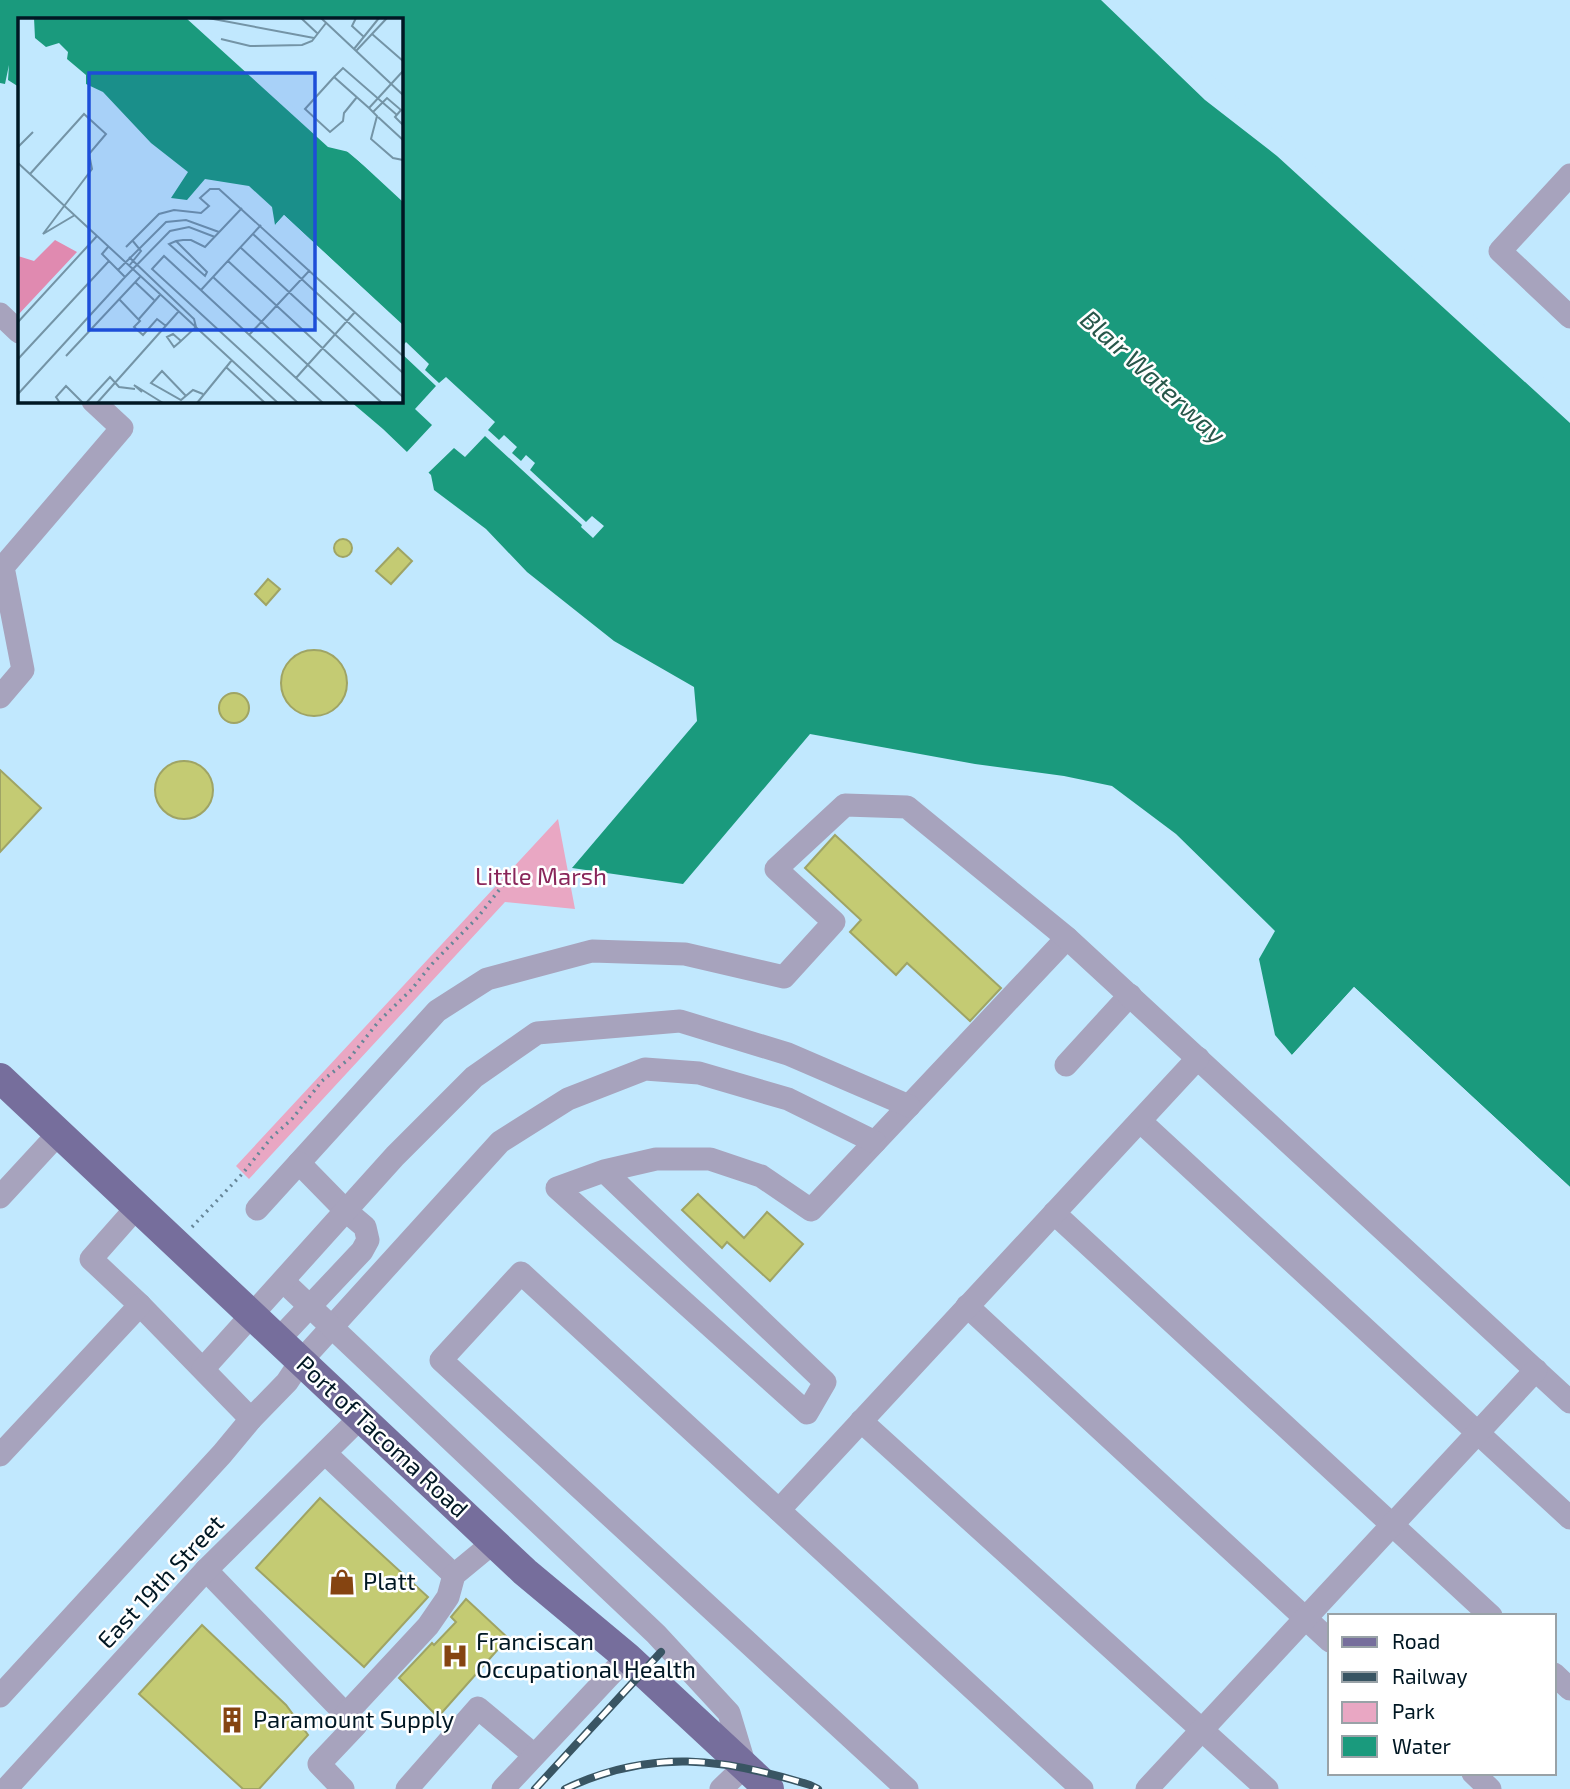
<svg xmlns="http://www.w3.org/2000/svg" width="1570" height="1789" font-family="'Exo 2',sans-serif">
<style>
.green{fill:#e9a7c3}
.water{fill:#1a9a7d}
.pier{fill:#c1e8fe}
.building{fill:#c4cb73;stroke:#9fa465;stroke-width:2}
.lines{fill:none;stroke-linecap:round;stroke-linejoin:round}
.path{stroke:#678698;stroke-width:3.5;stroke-dasharray:2 5;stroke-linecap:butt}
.minor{stroke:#a7a3bd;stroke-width:23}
.major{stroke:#766e9c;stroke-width:30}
.rail-casing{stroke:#395563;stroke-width:8}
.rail{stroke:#fff;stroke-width:5;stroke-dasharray:16;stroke-linecap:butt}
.labels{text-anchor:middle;stroke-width:5;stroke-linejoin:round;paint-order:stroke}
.park-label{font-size:24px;fill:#89265a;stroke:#fff}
.street-label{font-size:24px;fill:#001723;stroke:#fff}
.poi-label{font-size:24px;fill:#001723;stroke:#fff;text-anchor:start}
.water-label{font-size:26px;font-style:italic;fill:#28574a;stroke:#fff}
.inset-road{fill:none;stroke:#7494a6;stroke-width:2}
.view{fill:#1d4ed8;fill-opacity:0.15;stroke:#1d4ed8;stroke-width:3.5}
.inset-edge{fill:none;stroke:#001723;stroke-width:3.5}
</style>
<rect width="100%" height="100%" fill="#c1e8fe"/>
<path class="green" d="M 558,819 L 575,909 L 505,902 L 249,1179 L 236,1166 Z"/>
<path class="water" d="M 0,0 L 1126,0 L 1515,359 L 1570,403 L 1570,1187 L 1354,987 L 1292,1055 L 1275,1035 L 1259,959 L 1275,931 L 1176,834 L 1112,786 L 1064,776 L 975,764 L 810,734 L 683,884 L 572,868 L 697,721 L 694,687 L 614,641 L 527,572 L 486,529 L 434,490 L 431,475 L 383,429 L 350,401 L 401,401 L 401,19 L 19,19 L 19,87 L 8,80 L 9,65 L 5,84 L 0,83 Z"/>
<g class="pier">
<path d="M 1101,0 L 1131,0 L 1180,47 L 1334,183 L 1517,356 L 1570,399 L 1570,423 L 1277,156 L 1205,100 Z"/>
<path d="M 406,342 L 429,364 L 425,370 L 439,383 L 446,377 L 495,422 L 488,430 L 499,440 L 504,435 L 517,447 L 512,453 L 521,461 L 526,455 L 535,463 L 530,470 L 586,522 L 592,516 L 604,526 L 593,538 L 581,527 L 582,525 L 485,436 L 465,457 L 454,448 L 426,475 L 405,454 L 432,425 L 415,409 L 436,386 L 401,353 L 401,348 Z"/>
<path d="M 1354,987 L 1570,1187 L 1570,1191 L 1354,992 L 1295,1057 L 1292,1055 Z"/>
</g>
<g class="building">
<circle cx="343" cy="548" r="9"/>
<path d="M 398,548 L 412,561 L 391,584 L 376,571 Z"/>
<path d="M 268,579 L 280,589 L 266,605 L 255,594 Z"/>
<circle cx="314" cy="683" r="33"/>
<circle cx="234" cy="708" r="15"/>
<circle cx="184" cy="790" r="29"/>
<path d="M 0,770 L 41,808 L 0,852 Z"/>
<path d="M 835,835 L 1001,988 L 970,1021 L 907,963 L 896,975 L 850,932 L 861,920 L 805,868 Z"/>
<path d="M 698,1194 L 744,1238 L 767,1212 L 803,1244 L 770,1281 L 727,1242 L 722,1248 L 682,1210 Z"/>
<path d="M 320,1498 L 428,1597 L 364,1667 L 256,1568 Z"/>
<path d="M 466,1599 L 508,1638 L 438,1717 L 399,1678 L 432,1643 L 434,1645 L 456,1622 L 451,1617 Z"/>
<path d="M 202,1625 L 286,1705 L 308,1735 L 259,1789 L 243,1789 L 139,1694 Z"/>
</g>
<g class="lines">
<path class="path" d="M 192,1227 L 243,1173 L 272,1137 L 292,1119 L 322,1081 L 349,1059 L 379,1021 L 411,990 L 432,964 L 478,917 L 503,885 L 507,883 L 534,880"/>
<g class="minor">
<path d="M 1570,175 L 1500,251 L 1570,317"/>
<path d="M 0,314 L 19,332"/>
<path d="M 0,697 L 23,670 L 3,567 L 122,428 L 93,401"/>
<path d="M 1066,1065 L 1130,995"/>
<path d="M 1140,1121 L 1570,1518"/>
<path d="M 604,1171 L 825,1382 L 807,1413 L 557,1188 L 604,1171 L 656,1159 L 710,1159 L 761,1176 L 811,1210 L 1067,938"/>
<path d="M 0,1197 L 59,1133"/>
<path d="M 137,1207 L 91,1259 L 140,1305 L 251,1419 L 287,1382 L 301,1361 L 500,1142 L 568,1099 L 645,1069 L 699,1073 L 788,1099 L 875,1142"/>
<path d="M 257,1209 L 437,1011 L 487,979 L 592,951 L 685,954 L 784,977 L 834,922 L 776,869 L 845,805 L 907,807 L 1067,938 L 1570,1402"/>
<path d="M 1054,1213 L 1491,1616"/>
<path d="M 283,1281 L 656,1634 L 729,1713 L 745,1766 L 721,1789"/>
<path d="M 967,1306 L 1330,1641"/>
<path d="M 279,1339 L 362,1251 L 368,1240 L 365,1227 L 346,1211 L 299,1163"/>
<path d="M 203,1369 L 395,1156 L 474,1077 L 537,1033 L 680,1021 L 788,1054 L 909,1106"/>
<path d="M 861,1421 L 1267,1789"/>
<path d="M 325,1453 L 454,1575"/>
<path d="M 0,1455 L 140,1305"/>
<path d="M 779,1510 L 1198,1058"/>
<path d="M 206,1570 L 356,1725 L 319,1764 L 343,1789"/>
<path d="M 1554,1674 L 1570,1689"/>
<path d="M 0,1696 L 222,1454 L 251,1419"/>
<path d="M 346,1714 L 428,1626 L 448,1597 L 454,1575 L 494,1542"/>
<path d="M 1473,1773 L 1490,1789"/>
<path d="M 6,1789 L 206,1570 L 361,1417"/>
<path d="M 407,1789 L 478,1708 L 534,1755"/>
<path d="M 503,1789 L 627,1657"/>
<path d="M 907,1789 L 441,1360 L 521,1273 L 1082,1789"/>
<path d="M 1147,1789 L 1536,1370"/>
</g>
<path class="major" d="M 0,1078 L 525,1572 L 627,1657 L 769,1789"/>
<g class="rail-casing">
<g id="rail">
<path d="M 535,1789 L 661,1652"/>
<path d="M 565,1789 C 651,1748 723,1758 810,1785 L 818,1789"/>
</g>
</g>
<use href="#rail" class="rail"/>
</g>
<defs>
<g id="shop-bare" transform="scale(2.1)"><path d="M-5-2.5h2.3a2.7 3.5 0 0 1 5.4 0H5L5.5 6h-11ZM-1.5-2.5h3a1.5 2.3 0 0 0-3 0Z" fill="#854411" stroke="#fff" stroke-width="2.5" paint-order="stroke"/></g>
<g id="hospital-bare" transform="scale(2.1)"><path d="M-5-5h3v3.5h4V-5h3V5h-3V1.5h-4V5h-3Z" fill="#854411" stroke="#fff" stroke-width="2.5" paint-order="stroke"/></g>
<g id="building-bare" transform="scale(2.1)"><path d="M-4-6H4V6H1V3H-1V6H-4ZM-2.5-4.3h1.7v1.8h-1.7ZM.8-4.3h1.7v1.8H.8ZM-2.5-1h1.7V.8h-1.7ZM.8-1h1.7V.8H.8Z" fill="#854411" stroke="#fff" stroke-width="2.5" paint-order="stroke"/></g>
</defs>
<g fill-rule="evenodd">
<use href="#shop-bare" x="342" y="1582"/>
<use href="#hospital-bare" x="455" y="1656"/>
<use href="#building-bare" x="232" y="1720"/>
</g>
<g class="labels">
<g class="park-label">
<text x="541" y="885">Little Marsh</text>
</g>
<g class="street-label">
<text transform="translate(382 1437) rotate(43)" y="8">Port of Tacoma Road</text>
<text transform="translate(161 1582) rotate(-47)" y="8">East 19th Street</text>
</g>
<g class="poi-label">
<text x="363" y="1590">Platt</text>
<text x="476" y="1650">Franciscan<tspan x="476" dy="28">Occupational Health</tspan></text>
<text x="253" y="1728">Paramount Supply</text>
</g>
<g class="water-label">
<text transform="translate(1153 377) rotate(42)" y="9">Blair Waterway</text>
</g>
</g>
<g transform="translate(18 18)">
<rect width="385" height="385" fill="#c1e8fe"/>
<path d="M 37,222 L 59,234 L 0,297 L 0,238 L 16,243 Z" fill="#e08ab0"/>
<path d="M 16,0 L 172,0 L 314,128 L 325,130 L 385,180 L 385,308 L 266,197 L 257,207 L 254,189 L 231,168 L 187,161 L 169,182 L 153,180 L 170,154 L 133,125 L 85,74 L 68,66 L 68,57 L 49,41 L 50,34 L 41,25 L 28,29 L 17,20 Z" fill="#1a9a7d"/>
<path d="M 168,0 L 174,0 L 217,35 L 317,127 L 330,129 L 347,142 L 385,177 L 385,184 L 331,134 L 310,129 ZM 266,197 L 385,307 L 385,311 L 266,202 L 257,207 Z" fill="#c1e8fe"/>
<path class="inset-road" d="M 190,0 L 296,20M 283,0 L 299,15M 303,0 L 385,77M 338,0 L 334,8 L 346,19M 354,16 L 385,43M 203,21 L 232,28 L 284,27 L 294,23 L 308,5M 336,31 L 361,0M 338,33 L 369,0M 316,59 L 325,50 L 379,97M 339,79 L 326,95 L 325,103 L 312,114 L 287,91 L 316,59 L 351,90 L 359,98 L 353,121 L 375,140 L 385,142M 351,90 L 385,53M 355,94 L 369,80 L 383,92 L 377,99 L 385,107M 360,99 L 385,122M 0,129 L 15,114M 0,145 L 260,385M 12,156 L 66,96 L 88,116 L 71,136 L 74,151 L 25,216 L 57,197M 235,216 L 385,355M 158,223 L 189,254 L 187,258 L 151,226 L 158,223 L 165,222 L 173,222 L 187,229 L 224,190M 90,229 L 84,236 L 107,259 L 152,213 L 171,209 L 197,219M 108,229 L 141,196 L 156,192 L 183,195 L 191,188 L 182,180 L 192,171 L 201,171 L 385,338M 222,229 L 385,379M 111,239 L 176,301 L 178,309 L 163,323 L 155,316 L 149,319 L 156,329 L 163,323M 210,243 L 364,385M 111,248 L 123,233 L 114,222M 100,252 L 148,204 L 168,202 L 201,214M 195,259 L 331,385M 117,264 L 136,282M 183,272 L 243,207M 101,281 L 122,303 L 116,309 L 125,317 L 139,301 L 148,308M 120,302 L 142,277M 0,304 L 79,218M 231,317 L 292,252M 48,338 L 122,259M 0,341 L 91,243M 208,349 L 247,385M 278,360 L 337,294M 124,374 L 116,367 L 145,385M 0,376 L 107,259M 168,378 L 144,353 L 133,365 L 163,382 L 175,372 L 185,376M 42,385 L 38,379 L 48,368 L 65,385M 68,385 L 92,359 L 101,369 L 117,371M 79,385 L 161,293M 179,385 L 214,342M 280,385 L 134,251 L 146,238 L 305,385"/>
<path class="view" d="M 71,55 L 297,55 L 297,312 L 71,312 Z"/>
<rect width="385" height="385" class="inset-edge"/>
</g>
<rect x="1328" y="1614" width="228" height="161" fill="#ffffff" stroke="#99a2a7" stroke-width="2"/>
<rect x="1342" y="1637" width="35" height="10" fill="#766e9c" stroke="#99a2a7" stroke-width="2"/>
<text x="1392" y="1649" font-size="21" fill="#001723">Road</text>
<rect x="1342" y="1672" width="35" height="10" fill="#395563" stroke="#99a2a7" stroke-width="2"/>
<text x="1392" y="1684" font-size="21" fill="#001723">Railway</text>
<rect x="1342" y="1702" width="35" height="21" fill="#e9a7c3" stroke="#99a2a7" stroke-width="2"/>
<text x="1392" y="1719" font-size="21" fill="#001723">Park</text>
<rect x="1342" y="1736" width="35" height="21" fill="#1a9a7d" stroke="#99a2a7" stroke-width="2"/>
<text x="1392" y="1754" font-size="21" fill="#001723">Water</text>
</svg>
